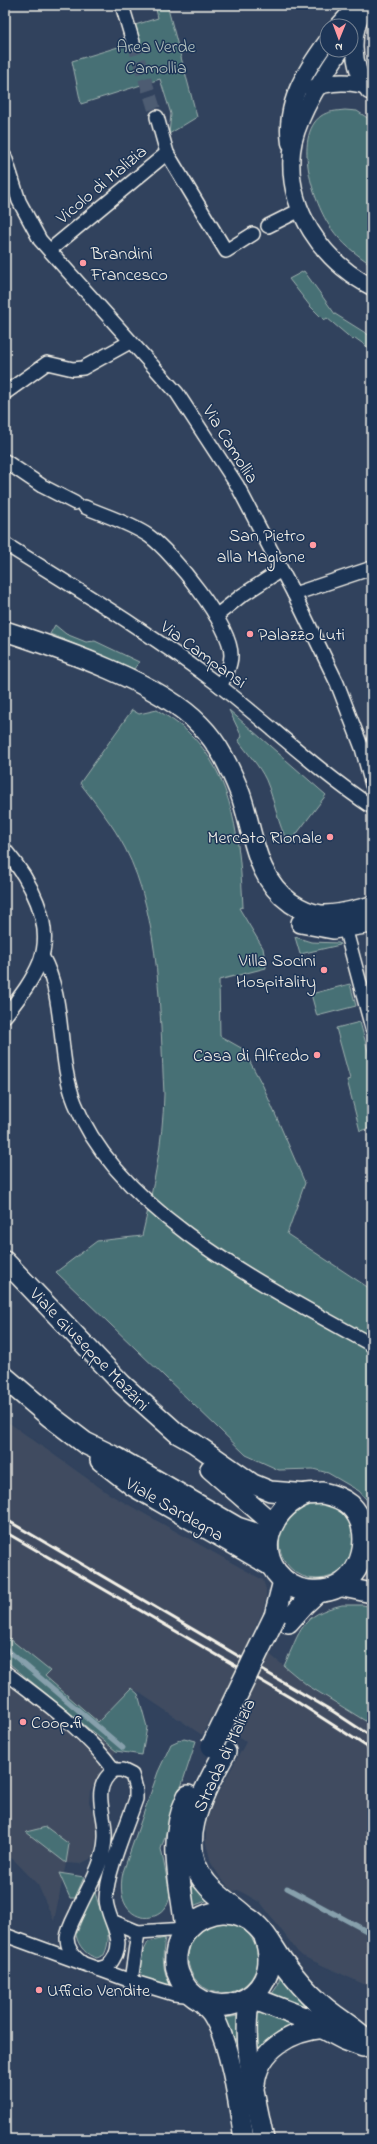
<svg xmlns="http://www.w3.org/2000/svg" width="377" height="2144" font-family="'Indie Flower',sans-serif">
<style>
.built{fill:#3f4c61}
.green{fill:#477075;stroke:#9eb0ae}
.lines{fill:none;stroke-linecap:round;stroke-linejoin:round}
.stream{stroke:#87a0ac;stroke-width:5}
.minor-tunnel{stroke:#4e5c72;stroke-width:13;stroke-dasharray:13 6;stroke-linecap:butt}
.minor-casing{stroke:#f4f1e8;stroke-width:16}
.tertiary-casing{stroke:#f4f1e8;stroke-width:19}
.secondary-casing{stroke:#f4f1e8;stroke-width:22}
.primary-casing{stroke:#f4f1e8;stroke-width:24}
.minor{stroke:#1d3557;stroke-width:13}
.tertiary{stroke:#1d3557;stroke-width:16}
.secondary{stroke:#1d3557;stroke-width:19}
.primary{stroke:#1d3557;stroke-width:21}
.rail{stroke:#f4f1e8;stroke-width:3}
.primary-bridge-casing{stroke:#f4f1e8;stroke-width:24;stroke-linecap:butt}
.primary-bridge{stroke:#1d3557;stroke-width:21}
.poi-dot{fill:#ff9aa2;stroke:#1d3557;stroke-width:1.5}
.labels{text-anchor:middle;stroke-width:3;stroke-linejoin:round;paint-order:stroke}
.park-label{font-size:18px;fill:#b7c4c0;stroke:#1d3557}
.street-label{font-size:18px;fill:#f4f1e8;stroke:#1d3557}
.poi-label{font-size:18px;fill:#f4f1e8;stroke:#1d3557;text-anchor:start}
</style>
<rect width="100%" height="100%" fill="#31425d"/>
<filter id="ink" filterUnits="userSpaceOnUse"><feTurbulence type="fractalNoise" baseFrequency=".025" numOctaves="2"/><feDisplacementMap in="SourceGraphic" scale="8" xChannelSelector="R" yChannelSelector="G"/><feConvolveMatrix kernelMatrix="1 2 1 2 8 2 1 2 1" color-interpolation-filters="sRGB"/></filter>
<g filter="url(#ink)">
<g class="built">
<path d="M 5,1420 L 109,1494 L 263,1580 L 266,1589 L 266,1598 L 263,1611 L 250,1638 L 307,1685 L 372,1725 L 372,1988 L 300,1955 L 261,1903 L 238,1890 L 233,1891 L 220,1877 L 211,1863 L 206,1843 L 206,1824 L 213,1803 L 246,1742 L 211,1718 L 202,1735 L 132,1688 L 98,1722 L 45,1676 L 50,1671 L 5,1635 Z"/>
<path d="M 5,1660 L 116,1751 L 90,1791 L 89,1802 L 96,1821 L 97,1834 L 94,1854 L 90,1859 L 80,1864 L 66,1863 L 54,1921 L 38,1885 L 14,1860 L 5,1855 Z"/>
</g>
<g class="green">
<path d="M 155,5 L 167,5 L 197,117 L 169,134 L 171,114 L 160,79 L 81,104 L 72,61 L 138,41 L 135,25 L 158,18 Z"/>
<path d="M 345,110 L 357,111 L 372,121 L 372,265 C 357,255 341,243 331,228 C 314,205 292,137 321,116 C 328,111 337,111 345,110 Z"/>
<path d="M 304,271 L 335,314 L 372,337 L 372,350 L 355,338 L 353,340 L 327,318 L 324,320 L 310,306 L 289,279 Z"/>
<path d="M 55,625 L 66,634 L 86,642 L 95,641 L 139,662 L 134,669 L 50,634 Z"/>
<path d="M 132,710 L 139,714 L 157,710 C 167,716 178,723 187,731 C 235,775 240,846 243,907 L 239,908 L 263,948 L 266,968 L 219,980 L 220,1036 L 243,1049 L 263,1086 L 305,1183 L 287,1234 L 372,1290 L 372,1506 L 359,1491 L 328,1473 L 313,1469 L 279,1470 L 246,1455 L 56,1272 L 97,1241 L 142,1236 C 153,1189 163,1143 164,1094 C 160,1018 161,917 125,848 C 113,825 96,804 80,783 Z"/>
<path d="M 229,710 L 326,795 L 289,844 C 277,824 275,801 266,780 C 259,765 247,753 238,740 L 242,737 Z"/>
<path d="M 295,937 L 311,942 L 339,943 L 340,945 L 300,954 Z"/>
<path d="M 350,984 L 356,1006 L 317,1016 L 311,994 Z"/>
<path d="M 360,1022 L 372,1066 L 372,1127 L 360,1131 L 347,1080 L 350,1079 L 336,1028 Z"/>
<circle cx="317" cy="1541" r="38"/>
<path d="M 342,1605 L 363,1605 L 372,1607 L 372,1725 L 307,1685 L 284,1666 C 301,1630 300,1615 342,1605 Z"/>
<path d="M 5,1635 L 50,1671 L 45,1676 L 98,1722 L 131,1688 L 138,1694 L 147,1727 L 142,1755 L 116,1751 L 5,1660 Z"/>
<path d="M 184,1738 L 196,1741 L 161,1849 L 170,1893 C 169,1929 111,1928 123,1872 L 158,1772 L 171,1744 Z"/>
<path d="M 46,1827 L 69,1844 L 66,1863 L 26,1832 Z"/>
<path d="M 59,1873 L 84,1877 L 75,1898 L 70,1898 Z"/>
<path d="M 192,1876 L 211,1899 L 193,1906 Z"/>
<path d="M 93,1890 L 95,1890 C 98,1914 116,1930 104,1955 L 97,1958 C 87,1956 78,1946 76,1935 Z"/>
<circle cx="223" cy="1958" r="35"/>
<path d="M 165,1938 C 162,1957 162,1970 171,1987 L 144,1979 C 136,1966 142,1955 148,1942 Z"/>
<path d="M 281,1973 L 316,2013 L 269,1998 L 278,1985 Z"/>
<path d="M 259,2013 L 300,2025 L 255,2059 L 257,2016 Z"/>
<path d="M 239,2016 L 238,2064 L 224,2018 Z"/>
</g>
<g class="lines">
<g class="stream">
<path d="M 5,1648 L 123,1748"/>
<path d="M 287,1888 L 372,1934"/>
</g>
<path class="minor-tunnel" d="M 133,42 L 157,117"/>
<g class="minor-casing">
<g id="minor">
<path d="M 122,5 L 133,42"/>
<path d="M 157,117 L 167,153 L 226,251 L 253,234"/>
<path d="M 5,157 L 19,201 L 40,240 L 177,393 L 237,485 L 294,594 L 337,683 L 362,748 L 372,785"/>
<path d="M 268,226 L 300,210"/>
<path d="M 56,245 L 167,153"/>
<path d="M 5,393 L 47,363 L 73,369 L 83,368 L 130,342"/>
<path d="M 5,461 L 42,486 L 75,503"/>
<path d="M 85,507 C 106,516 130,523 149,536 C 173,553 231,625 231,655 C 231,666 225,677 220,686"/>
<path d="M 5,544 C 78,590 152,634 220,686 C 271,726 318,771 372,807"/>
<path d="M 294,594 L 372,568"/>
<path d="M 216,616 L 241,596 L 281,570"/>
<path d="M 5,850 C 29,878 55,924 40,962 C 32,982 18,999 5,1016"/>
<path d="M 343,920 L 372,1028"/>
<path d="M 42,956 C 67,1000 56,1056 75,1103 C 118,1214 273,1290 372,1345"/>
<path d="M 5,1672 C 43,1701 86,1731 114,1770"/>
<path d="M 114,1922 L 138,1932 L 186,1929"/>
<path d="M 5,1935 L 131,1981 L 174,1994 L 195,1996"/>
<path d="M 82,1963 C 74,1957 67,1948 67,1938 C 68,1929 73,1920 77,1912 C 87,1889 104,1864 105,1838 C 107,1814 89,1789 114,1770 L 122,1770 L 132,1775 L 136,1789 L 136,1799 C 127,1825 106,1874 106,1899 C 107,1923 131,1941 108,1966 L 98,1969"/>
<path d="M 131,1981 L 138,1932"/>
</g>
</g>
<g class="tertiary-casing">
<g id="tertiary">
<path d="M 367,5 C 349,30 351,66 369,91"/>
<path d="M 338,26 L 357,5"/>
<path d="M 341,50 C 324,75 295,120 292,151 C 286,209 322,261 372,287"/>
<path d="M 311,89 C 329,81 354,80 372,88"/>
<path d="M 290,143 C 284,104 305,71 327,41"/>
</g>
</g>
<g class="secondary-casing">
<g id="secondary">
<path d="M 5,631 C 60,649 161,683 200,725 C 219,744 230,768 240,793 C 254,832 254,877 291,903 C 300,909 310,914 321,915 C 338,916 356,910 372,906"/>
<path d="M 301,923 L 333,929 L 372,923"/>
<path d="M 5,1261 L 122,1384 L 178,1434 L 194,1443 L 253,1484 L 270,1491 L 308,1494"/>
<path d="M 210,1469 L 272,1523"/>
<path d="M 338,1586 L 372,1593"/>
<path d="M 195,1996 C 200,2002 207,2007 212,2014 C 230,2042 239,2106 244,2139"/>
<path d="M 250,1997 C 241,2044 255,2093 264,2139"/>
<path d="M 255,2084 C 259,2048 292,2031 325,2028"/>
</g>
</g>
<g class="primary-casing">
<g id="primary">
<path d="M 5,1378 L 51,1417 L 85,1443 L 118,1459 L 237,1528 L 268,1538"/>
<path d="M 101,1460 L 133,1485 L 271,1565"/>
<path d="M 322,1493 C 332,1495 342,1498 350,1505 C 373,1528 366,1570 339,1586 C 330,1591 319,1592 309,1591 C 295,1590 284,1582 276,1572 C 255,1543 276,1504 307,1494 C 312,1493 317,1494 322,1493 Z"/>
<path d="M 275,1616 L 284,1581"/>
<path d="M 288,1622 L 304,1604 L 317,1592"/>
<path d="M 225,1752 C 205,1790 172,1843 206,1883 C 216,1896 231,1904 243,1915"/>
<path d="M 186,1929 C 181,1882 167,1841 188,1796"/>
<path d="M 265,1937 C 289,2006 198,2031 178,1973 C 173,1959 177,1939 188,1928 C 207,1908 238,1906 258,1927 C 269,1938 276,1954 286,1966 C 295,1978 305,1990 316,2000 C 333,2018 356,2027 372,2046"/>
<path d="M 250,1997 L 304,2018 L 344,2039 L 363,2046"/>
</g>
</g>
<use href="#minor" class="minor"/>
<use href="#tertiary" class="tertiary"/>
<use href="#secondary" class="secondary"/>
<use href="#primary" class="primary"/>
<g class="rail">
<path d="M 5,1519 L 334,1712 L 372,1737"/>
<path d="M 5,1532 L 291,1698 L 372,1750"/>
</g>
<g class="primary-bridge-casing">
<path id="primary-bridge" d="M 212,1746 L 275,1616"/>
</g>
<use href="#primary-bridge" class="primary-bridge"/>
</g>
</g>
<g class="poi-dot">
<circle cx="83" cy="263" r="4"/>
<circle cx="313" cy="545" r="4"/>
<circle cx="250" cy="634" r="4"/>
<circle cx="330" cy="837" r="4"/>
<circle cx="324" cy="970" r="4"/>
<circle cx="317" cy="1055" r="4"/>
<circle cx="23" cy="1722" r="4"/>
<circle cx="39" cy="1990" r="4"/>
</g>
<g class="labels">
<g class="park-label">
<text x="156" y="52">Area Verde<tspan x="156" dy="21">Camollia</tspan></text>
</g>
<g class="street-label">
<text transform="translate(101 184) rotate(-40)" y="6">Vicolo di Malizia</text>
<text transform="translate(231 444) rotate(58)" y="6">Via Camollia</text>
<text transform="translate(204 654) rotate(36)" y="6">Via Campansi</text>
<text transform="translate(90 1349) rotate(46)" y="6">Viale Giuseppe Mazzini</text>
<text transform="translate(175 1509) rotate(30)" y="6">Viale Sardegna</text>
<text transform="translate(224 1755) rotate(-65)" y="6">Strada di Malizia</text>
</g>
<g class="poi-label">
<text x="91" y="259">Brandini<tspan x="91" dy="21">Francesco</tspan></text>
<text x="305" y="541" text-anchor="end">San Pietro<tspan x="305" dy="21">alla Magione</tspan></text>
<text x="258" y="640">Palazzo Luti</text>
<text x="322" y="843" text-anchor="end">Mercato Rionale</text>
<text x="316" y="966" text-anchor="end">Villa Socini<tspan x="316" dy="21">Hospitality</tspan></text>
<text x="309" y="1061" text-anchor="end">Casa di Alfredo</text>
<text x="31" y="1728">Coop.fi</text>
<text x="47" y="1996">Ufficio Vendite</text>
</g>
</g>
<rect width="377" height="2144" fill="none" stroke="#1d3557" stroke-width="20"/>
<rect x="10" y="10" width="357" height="2124" fill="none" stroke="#f4f1e8" stroke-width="1.5" filter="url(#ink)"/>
<g transform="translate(339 38) rotate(181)"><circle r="19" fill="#1d3557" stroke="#738091"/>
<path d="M0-3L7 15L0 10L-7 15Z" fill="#ff9aa2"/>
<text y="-6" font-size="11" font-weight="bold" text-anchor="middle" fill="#f4f1e8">N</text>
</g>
</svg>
